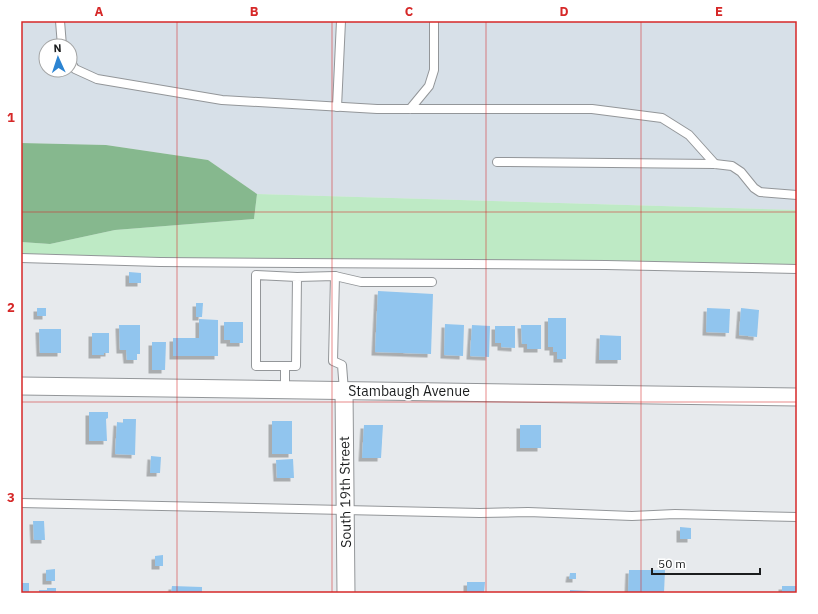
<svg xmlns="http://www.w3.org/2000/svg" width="818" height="614" font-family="'IBM Plex Sans',sans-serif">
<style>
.built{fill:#d7e0e8;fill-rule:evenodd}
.green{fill:#beeac5}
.forest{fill:#86b88e}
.building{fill:#91c5ee;filter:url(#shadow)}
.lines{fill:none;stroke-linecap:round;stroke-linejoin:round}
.service-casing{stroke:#939699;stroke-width:10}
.minor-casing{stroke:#939699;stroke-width:19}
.service{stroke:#fff;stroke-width:8}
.minor{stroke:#fff;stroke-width:17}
.grid{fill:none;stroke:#d62828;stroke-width:1;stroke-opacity:0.55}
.labels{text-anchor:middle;stroke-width:3.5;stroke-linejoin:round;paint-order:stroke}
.street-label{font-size:14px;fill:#1b1d1e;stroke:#fff}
.neatline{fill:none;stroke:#d62828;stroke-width:1.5}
.grid-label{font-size:13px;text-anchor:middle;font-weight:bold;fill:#d62828}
</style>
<defs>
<filter id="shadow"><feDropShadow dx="-3.5" dy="3.5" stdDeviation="0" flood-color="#0004"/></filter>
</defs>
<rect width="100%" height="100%" fill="#e7eaed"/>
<path class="built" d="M 21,21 L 797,21 L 797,210 L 257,194 L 208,160 L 106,145 L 21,143 ZM 46,46 L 70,46 L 70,70 L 46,70 Z"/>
<path class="green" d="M 257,194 L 797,210 L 797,271 L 62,256 L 21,256 L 21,242 L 50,244 L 115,230 L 254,219 Z"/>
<path class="forest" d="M 21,143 L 106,145 L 208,160 L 257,194 L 254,219 L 115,230 L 50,244 L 21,242 Z"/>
<g class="building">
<path d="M 129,272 L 141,273 L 141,283 L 129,283 Z"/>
<path d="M 378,291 L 433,294 L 431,354 L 375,352 Z"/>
<path d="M 196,303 L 203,303 L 202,317 L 196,317 Z"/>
<rect x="37" y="308" width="9" height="8"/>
<path d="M 707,308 L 730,309 L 729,333 L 706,332 Z"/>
<path d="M 741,308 L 759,310 L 757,337 L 739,335 Z"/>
<path d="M 548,318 L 566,318 L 566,359 L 557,359 L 557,352 L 553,352 L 553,347 L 548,347 Z"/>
<path d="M 199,319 L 218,320 L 218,356 L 173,356 L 173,338 L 199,338 Z"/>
<path d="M 224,322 L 243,322 L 243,343 L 230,343 L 230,340 L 224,340 Z"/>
<path d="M 445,324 L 464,325 L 463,356 L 444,355 Z"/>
<path d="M 119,325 L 140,325 L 140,354 L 137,354 L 137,360 L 127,360 L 126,350 L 120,350 Z"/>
<path d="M 472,325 L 490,326 L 489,357 L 470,356 Z"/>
<path d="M 521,325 L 541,325 L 541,349 L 527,349 L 527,344 L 522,344 Z"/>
<path d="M 495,326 L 515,326 L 515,348 L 501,347 L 501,343 L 495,343 Z"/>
<path d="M 39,329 L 61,329 L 61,353 L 40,353 Z"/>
<path d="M 92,333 L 109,333 L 109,353 L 104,353 L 104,355 L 92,355 Z"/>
<path d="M 600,335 L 621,336 L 621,360 L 599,360 Z"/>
<path d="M 152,342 L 166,342 L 165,370 L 152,370 Z"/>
<path d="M 89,412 L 108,412 L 108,418 L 106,419 L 107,441 L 89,441 Z"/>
<path d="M 123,419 L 136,419 L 135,455 L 115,454 L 117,422 L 123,423 Z"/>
<rect x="272" y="421" width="20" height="33"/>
<path d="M 364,425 L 383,425 L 381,458 L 362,458 Z"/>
<rect x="520" y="425" width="21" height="23"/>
<path d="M 151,456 L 161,457 L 160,473 L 150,473 Z"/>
<path d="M 293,459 L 294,478 L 277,478 L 276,460 Z"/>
<path d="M 33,521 L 44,521 L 45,540 L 34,540 Z"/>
<path d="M 680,527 L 691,528 L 691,539 L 680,539 Z"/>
<path d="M 163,555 L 163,566 L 155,566 L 155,556 Z"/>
<path d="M 55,569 L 55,581 L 46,581 L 46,570 Z"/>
<path d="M 629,570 L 665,570 L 664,593 L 628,593 Z"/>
<path d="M 570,573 L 576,573 L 576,579 L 569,579 Z"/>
<path d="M 467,582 L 485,582 L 484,593 L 467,593 Z"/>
<rect x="21" y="583" width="8" height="10"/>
<path d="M 172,586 L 202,587 L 202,593 L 171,593 Z"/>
<rect x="782" y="586" width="15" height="7"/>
<path d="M 47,588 L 56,588 L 56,593 L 39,593 L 39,590 L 47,590 Z"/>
<path d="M 570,590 L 590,591 L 590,593 L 570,593 Z"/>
</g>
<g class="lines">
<g class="service-casing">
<g id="service">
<path d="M 60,21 L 62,46"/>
<path d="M 70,61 L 75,69 L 97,79 L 222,100 L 377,109 L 592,109 L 662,118 L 689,135 L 715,164"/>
<path d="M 337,107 L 341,21"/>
<path d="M 410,109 L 429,86 L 434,70 L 434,21"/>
<path d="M 497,162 L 715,164 L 732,166 L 741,172 L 754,188 L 760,192 L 797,195"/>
<path d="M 21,258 L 160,262 L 606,265 L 797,269"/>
<path d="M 335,276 L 333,361 L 342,365 L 344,391"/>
<path d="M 297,277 L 296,366 L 256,366 L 256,275 L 297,277 L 335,276 L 361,282 L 432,282"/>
<path d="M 285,366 L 285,390"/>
<path d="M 21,503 L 480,513 L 528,512 L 632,516 L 675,514 L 797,517"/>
</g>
</g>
<g class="minor-casing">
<g id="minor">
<path d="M 21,386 L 797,397"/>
<path d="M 344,391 L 346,593"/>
</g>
</g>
<use href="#service" class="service"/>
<use href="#minor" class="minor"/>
</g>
<path class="grid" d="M 177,21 L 177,593M 332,21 L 332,593M 486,21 L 486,593M 641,21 L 641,593M 21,212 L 797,212M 21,402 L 797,402"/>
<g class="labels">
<g class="street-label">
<text x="409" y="396">Stambaugh Avenue</text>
<text transform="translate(345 492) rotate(-91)" y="5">South 19th Street</text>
</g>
</g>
<rect width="818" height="614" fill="none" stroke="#ffffff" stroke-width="44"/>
<g transform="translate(58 58) rotate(357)"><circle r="19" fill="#ffffff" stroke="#a4a5a5"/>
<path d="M0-3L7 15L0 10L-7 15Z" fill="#2c84d2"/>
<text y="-6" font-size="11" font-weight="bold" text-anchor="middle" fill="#1b1d1e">N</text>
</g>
<path d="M652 568v6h108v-6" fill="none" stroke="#1b1d1e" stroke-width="2"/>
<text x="658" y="568" font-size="12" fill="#1b1d1e" stroke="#ffffff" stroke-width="3" paint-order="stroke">50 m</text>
<rect x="22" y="22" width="774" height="570" class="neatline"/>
<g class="grid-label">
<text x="99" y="16">A</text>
<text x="254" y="16">B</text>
<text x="409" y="16">C</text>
<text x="564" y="16">D</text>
<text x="719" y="16">E</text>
<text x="11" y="122">1</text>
<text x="11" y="312">2</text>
<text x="11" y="502">3</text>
</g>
</svg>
